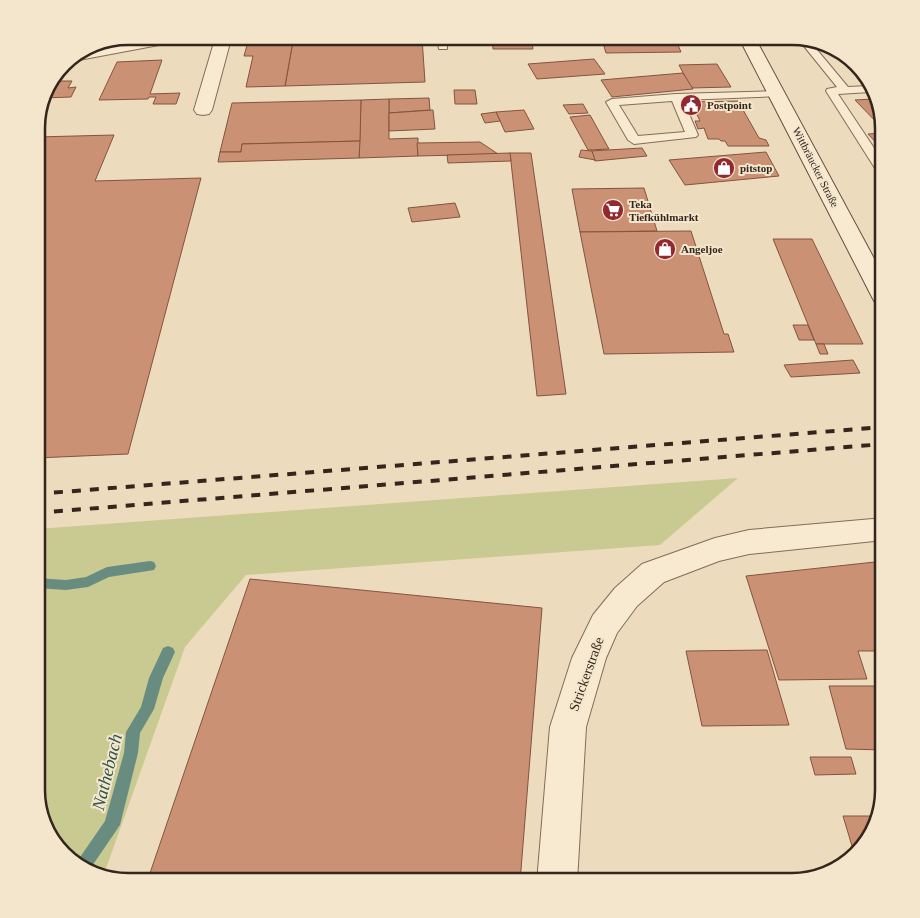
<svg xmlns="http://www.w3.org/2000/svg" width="920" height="918" font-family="Georgia,serif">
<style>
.green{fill:#c8ca92}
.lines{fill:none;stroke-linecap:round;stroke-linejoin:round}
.stream{fill:#698c80;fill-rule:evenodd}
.building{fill:#cb9174;stroke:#83543d}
.service-casing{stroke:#856c57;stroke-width:2}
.minor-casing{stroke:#856c57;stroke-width:2}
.secondary-casing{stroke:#664d3b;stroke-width:2}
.service{fill:#f8e9d1;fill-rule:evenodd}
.minor{fill:#f8e9d1;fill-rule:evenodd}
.secondary{fill:#f8e9d1;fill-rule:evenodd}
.rail{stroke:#34261c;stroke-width:4;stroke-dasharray:9 9;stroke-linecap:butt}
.labels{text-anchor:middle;stroke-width:4;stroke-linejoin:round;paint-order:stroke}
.far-poi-label{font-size:11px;font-weight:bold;fill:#34261c;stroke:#f4e6cd;text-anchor:start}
.far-street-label{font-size:11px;fill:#34261c;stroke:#f4e6cd}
.street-label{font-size:14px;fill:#34261c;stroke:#f4e6cd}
.near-water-label{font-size:18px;font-style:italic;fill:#2b544e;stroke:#f4e6cd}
.rim{fill:none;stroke:#34261c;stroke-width:2.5}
</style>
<rect width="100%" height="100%" fill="#eddbbe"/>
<path class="green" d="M 738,478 L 660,545 L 246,575 L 185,647 L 103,877 L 93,875 L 59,851 L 36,790 L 36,529 Z"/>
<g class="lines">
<g class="stream">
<path d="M 150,561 L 154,562 L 156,566 L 154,570 L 109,577 L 88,587 L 66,590 L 36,588 L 36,578 L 66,580 L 86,577 L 107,567 Z"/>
<path d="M 168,646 L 173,648 L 175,652 L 163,678 L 154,709 L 140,733 L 138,753 L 120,825 L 88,872 L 76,863 L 105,821 L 124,753 L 126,732 L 141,707 L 149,678 L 163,648 Z"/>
</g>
</g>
<g class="building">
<path d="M 492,36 L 531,36 L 533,49 L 493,49 Z"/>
<path d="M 601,36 L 674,36 L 681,52 L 606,53 Z"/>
<path d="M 422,38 L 425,82 L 285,86 L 293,41 Z"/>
<path d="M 293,41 L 285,86 L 246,87 L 253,56 L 244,56 L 248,42 Z"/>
<path d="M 594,59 L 605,74 L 537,79 L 528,64 Z"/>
<path d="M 162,60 L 150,94 L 180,93 L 176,104 L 153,104 L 156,97 L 149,97 L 148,99 L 99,100 L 117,62 Z"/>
<path d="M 717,64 L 731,87 L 691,88 L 679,65 Z"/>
<path d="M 683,73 L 693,89 L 612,97 L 601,80 Z"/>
<path d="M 51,81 L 72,81 L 68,88 L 76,87 L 71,97 L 43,98 L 46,87 Z"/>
<path d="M 454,90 L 475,90 L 477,104 L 455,104 Z"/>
<path d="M 429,98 L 430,110 L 389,113 L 389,99 Z"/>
<path d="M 389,99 L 389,139 L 418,138 L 418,156 L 359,158 L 361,100 Z"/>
<path d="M 873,99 L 884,128 L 884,130 L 855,100 Z"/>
<path d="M 361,100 L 360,141 L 242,144 L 241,152 L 220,152 L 232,103 Z"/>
<path d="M 738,101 L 759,138 L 766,140 L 769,146 L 728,146 L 725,141 L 721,141 L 719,139 L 708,139 L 704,128 L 698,129 L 695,121 L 700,121 L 691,102 Z"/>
<path d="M 583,104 L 588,113 L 569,114 L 563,105 Z"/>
<path d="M 433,110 L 435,129 L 389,131 L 389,113 Z"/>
<path d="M 524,110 L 534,129 L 505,132 L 496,112 Z"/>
<path d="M 496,112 L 500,121 L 485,123 L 481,114 Z"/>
<path d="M 590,115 L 609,149 L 588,150 L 570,117 Z"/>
<path d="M 884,133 L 884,149 L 882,149 L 868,134 Z"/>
<path d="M 114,135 L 95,181 L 201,178 L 128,454 L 36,458 L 36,137 Z"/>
<path d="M 360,141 L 359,158 L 218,162 L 220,152 L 241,152 L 242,144 Z"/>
<path d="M 480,142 L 498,154 L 418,156 L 417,143 Z"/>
<path d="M 642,148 L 647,156 L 595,161 L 590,151 Z"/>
<path d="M 581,150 L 592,151 L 595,160 L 579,157 Z"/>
<path d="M 766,152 L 779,176 L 685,185 L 669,160 Z"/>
<path d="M 510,153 L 531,153 L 566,394 L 537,396 Z"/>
<path d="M 510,153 L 511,161 L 448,163 L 447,155 Z"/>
<path d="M 644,188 L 657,231 L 580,232 L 572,189 Z"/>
<path d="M 455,203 L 460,217 L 412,222 L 408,208 Z"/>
<path d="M 691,231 L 724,334 L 728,334 L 734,352 L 604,354 L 580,232 Z"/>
<path d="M 773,239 L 812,239 L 863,344 L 816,344 Z"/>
<path d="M 793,325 L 808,325 L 814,340 L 799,340 Z"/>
<path d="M 816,344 L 824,344 L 828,354 L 820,354 Z"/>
<path d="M 853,360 L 860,373 L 791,377 L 784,365 Z"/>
<path d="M 884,561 L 884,651 L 858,651 L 867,679 L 779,680 L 746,576 Z"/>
<path d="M 250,579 L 542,608 L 520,882 L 147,882 Z"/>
<path d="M 767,650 L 789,725 L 702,726 L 686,651 Z"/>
<path d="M 829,686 L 884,686 L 884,750 L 846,749 Z"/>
<path d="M 810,757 L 851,757 L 856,774 L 815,775 Z"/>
<path d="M 843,816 L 879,816 L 877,825 L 855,856 Z"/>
</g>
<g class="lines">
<g class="service-casing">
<g id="service">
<path d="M 222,36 L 327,36 L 322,39 L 223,42 L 218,39 Z"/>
<path d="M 437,36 L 447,36 L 447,49 L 439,49 Z"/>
<path d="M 798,36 L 808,39 L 848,87 L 868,86 L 870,92 L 838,94 L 884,163 L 884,177 L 878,173 L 826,91 L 827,89 L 837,87 L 799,40 Z"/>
<path d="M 778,91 L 783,94 L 782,96 L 683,100 L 698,135 L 696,137 L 634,144 L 628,140 L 606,102 L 612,99 L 676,94 ZM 672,101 L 685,132 L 638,136 L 619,105 Z"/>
</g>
</g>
<g class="minor-casing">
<g id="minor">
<path d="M 154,36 L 188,36 L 185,39 L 180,41 L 79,60 L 72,57 L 103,46 Z"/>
<path d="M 213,36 L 229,36 L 231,39 L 212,110 L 209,114 L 203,115 L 197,114 L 194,110 L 215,39 Z"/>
<path d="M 884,518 L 884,540 L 749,554 L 719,561 L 664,582 L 637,606 L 617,633 L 606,658 L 586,727 L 577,882 L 537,882 L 550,727 L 572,658 L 593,615 L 615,588 L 642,564 L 715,538 L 749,530 Z"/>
</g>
</g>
<g class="secondary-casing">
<path id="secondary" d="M 738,36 L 754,36 L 884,277 L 884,306 L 876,304 L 873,299 Z"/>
</g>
<use href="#service" class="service"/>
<use href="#minor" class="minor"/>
<use href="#secondary" class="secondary"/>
<g class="rail">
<path d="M 36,494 L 884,427"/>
<path d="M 36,513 L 884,444"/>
</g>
</g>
<defs>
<g id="civic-disc" transform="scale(1.125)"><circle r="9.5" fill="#932831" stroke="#f4e6cd"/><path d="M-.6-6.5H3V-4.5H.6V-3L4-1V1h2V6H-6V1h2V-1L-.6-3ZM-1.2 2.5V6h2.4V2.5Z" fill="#fff"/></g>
<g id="shop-disc" transform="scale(1.125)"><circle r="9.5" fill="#932831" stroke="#f4e6cd"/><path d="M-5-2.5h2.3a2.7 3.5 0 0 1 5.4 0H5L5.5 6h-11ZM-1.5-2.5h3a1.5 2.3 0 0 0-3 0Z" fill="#fff"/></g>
<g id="supermarket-disc" transform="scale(1.125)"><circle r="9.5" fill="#932831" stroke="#f4e6cd"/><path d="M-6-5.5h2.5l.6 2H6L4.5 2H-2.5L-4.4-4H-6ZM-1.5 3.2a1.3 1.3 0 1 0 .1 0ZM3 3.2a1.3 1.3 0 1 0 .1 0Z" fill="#fff"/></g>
</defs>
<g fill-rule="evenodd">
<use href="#civic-disc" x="691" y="105"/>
<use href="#shop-disc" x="724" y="168"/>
<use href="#supermarket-disc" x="613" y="210"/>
<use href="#shop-disc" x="665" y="249"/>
</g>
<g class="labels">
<g class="far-poi-label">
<text x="707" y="109">Postpoint</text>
<text x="740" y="172">pitstop</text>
<text x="629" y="208">Teka<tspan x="629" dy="13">Tiefkühlmarkt</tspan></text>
<text x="681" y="253">Angeljoe</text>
</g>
<g class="far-street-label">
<text transform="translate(816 167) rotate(63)" y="4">Wittbräucker Straße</text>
</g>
<g class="street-label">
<text transform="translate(586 674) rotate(-70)" y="5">Strickerstraße</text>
</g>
<g class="near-water-label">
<text transform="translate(107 772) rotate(-76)" y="6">Nathebach</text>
</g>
</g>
<path d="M0 0H920V918H0ZM128 45H792A83 83 0 0 1 875 128V790A83 83 0 0 1 792 873H128A83 83 0 0 1 45 790V128A83 83 0 0 1 128 45Z" fill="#f4e6cd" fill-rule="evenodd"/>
<path class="rim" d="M128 45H792A83 83 0 0 1 875 128V790A83 83 0 0 1 792 873H128A83 83 0 0 1 45 790V128A83 83 0 0 1 128 45Z"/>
</svg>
